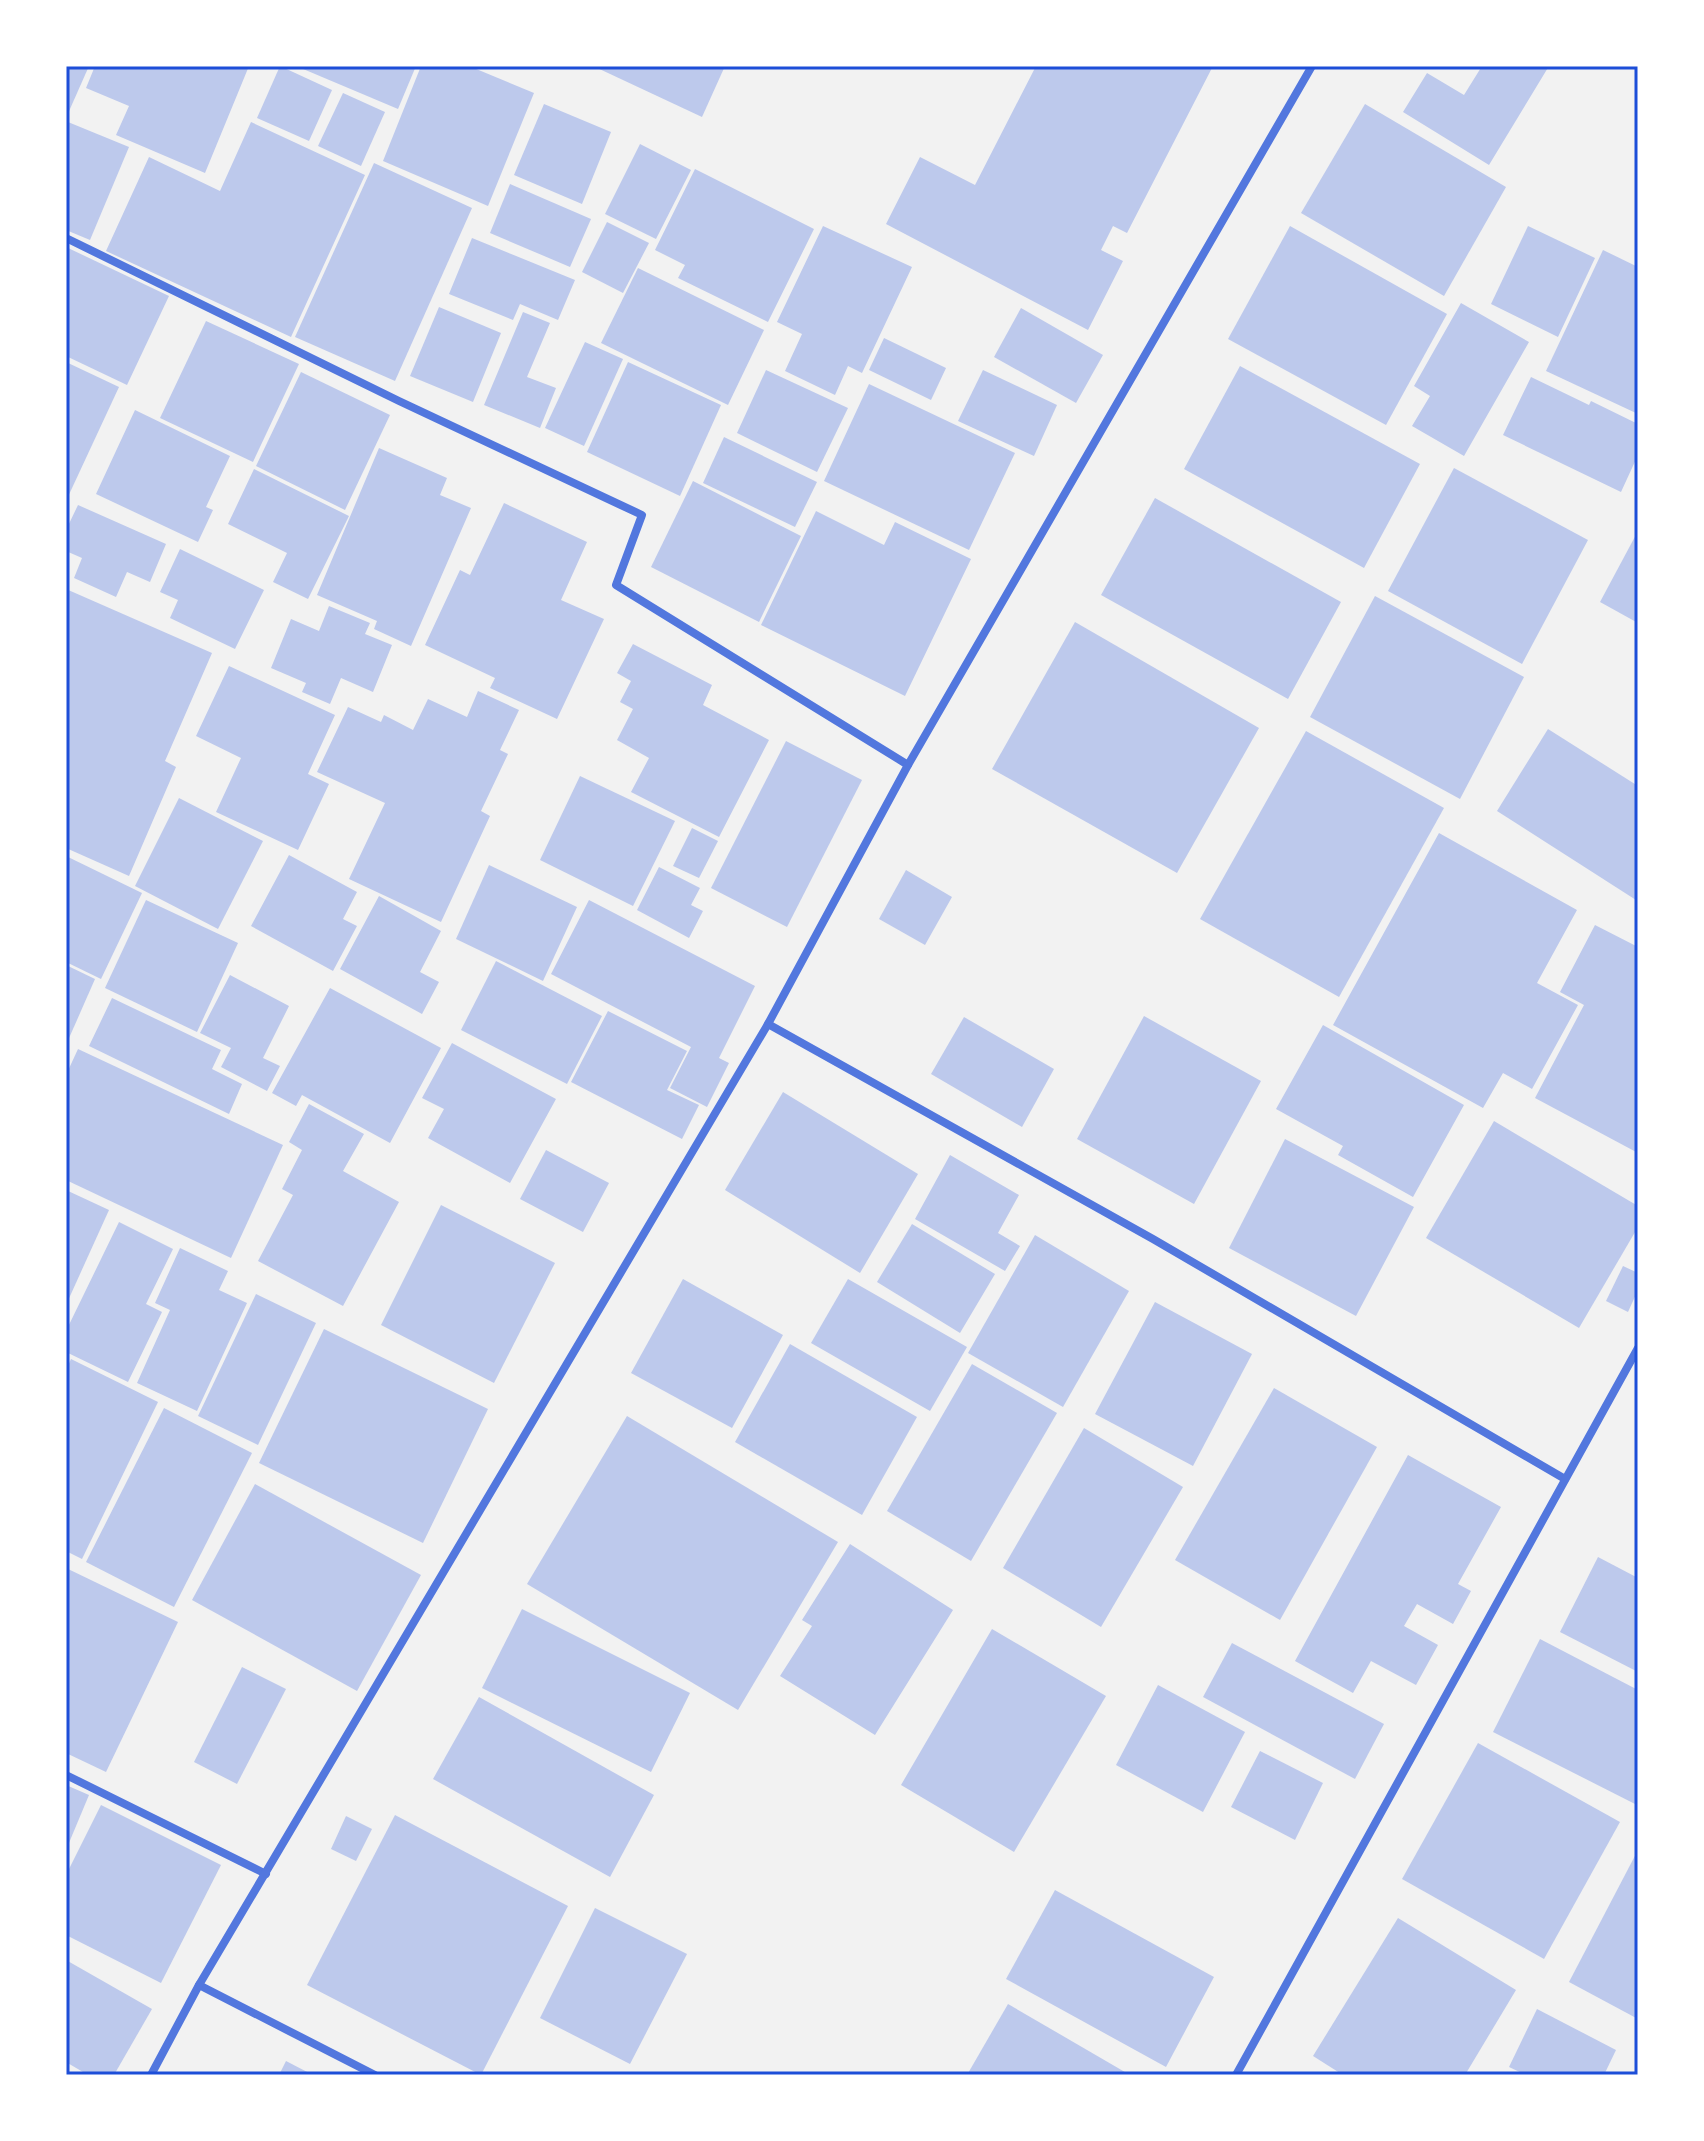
<svg xmlns="http://www.w3.org/2000/svg" width="1704" height="2141" font-family="'Libre Baskerville',serif">
<style>
.building{fill:#bdc9ec}
.lines{fill:none;stroke-linecap:round;stroke-linejoin:round}
.minor{stroke:#5277de;stroke-width:8}
.neatline{fill:none;stroke:#1d4ed8;stroke-width:3}
</style>
<rect width="100%" height="100%" fill="#f2f2f2"/>
<g class="building">
<path d="M 66,66 L 89,66 L 66,118 Z"/>
<path d="M 95,66 L 249,66 L 205,173 L 116,135 L 129,106 L 86,88 Z"/>
<path d="M 280,66 L 332,90 L 309,141 L 257,118 Z"/>
<path d="M 296,66 L 416,66 L 398,109 Z"/>
<path d="M 421,66 L 469,66 L 534,93 L 488,206 L 383,161 Z"/>
<path d="M 593,66 L 725,66 L 702,117 Z"/>
<path d="M 1036,66 L 1213,66 L 1127,233 L 1113,226 L 1101,250 L 1123,261 L 1088,330 L 886,224 L 920,157 L 975,185 Z"/>
<path d="M 1482,66 L 1549,66 L 1489,165 L 1403,112 L 1427,73 L 1464,95 Z"/>
<path d="M 343,93 L 385,112 L 361,166 L 318,146 Z"/>
<path d="M 544,104 L 611,132 L 582,204 L 514,175 Z"/>
<path d="M 1365,104 L 1506,187 L 1444,296 L 1301,213 Z"/>
<path d="M 68,122 L 129,147 L 90,240 L 66,230 Z"/>
<path d="M 251,122 L 365,175 L 291,337 L 106,251 L 149,157 L 220,191 Z"/>
<path d="M 640,144 L 691,170 L 656,239 L 605,214 Z"/>
<path d="M 374,163 L 472,208 L 395,381 L 295,337 Z"/>
<path d="M 695,169 L 814,229 L 768,322 L 678,278 L 685,265 L 655,250 Z"/>
<path d="M 510,184 L 591,219 L 570,267 L 490,233 Z"/>
<path d="M 607,222 L 649,243 L 623,293 L 582,272 Z"/>
<path d="M 823,226 L 912,267 L 862,373 L 848,366 L 835,395 L 785,371 L 802,334 L 777,322 Z"/>
<path d="M 1290,226 L 1447,314 L 1386,425 L 1228,339 Z"/>
<path d="M 1528,226 L 1595,258 L 1558,337 L 1491,304 Z"/>
<path d="M 472,238 L 575,280 L 558,320 L 520,304 L 513,320 L 449,294 Z"/>
<path d="M 66,247 L 169,296 L 127,385 L 66,356 Z"/>
<path d="M 1603,250 L 1638,267 L 1638,414 L 1546,371 Z"/>
<path d="M 638,268 L 764,330 L 728,405 L 601,343 Z"/>
<path d="M 1461,303 L 1529,342 L 1464,456 L 1412,426 L 1430,396 L 1414,386 Z"/>
<path d="M 439,307 L 501,333 L 473,402 L 410,376 Z"/>
<path d="M 1021,308 L 1103,355 L 1076,403 L 994,357 Z"/>
<path d="M 523,312 L 550,323 L 527,377 L 556,388 L 540,428 L 484,405 Z"/>
<path d="M 206,321 L 299,364 L 253,462 L 160,418 Z"/>
<path d="M 884,338 L 946,368 L 931,400 L 869,370 Z"/>
<path d="M 585,342 L 623,359 L 584,446 L 545,428 Z"/>
<path d="M 66,362 L 119,387 L 66,501 Z"/>
<path d="M 628,362 L 721,405 L 680,496 L 587,452 Z"/>
<path d="M 1240,366 L 1420,464 L 1364,568 L 1184,469 Z"/>
<path d="M 766,370 L 848,408 L 817,472 L 737,433 Z"/>
<path d="M 983,370 L 1057,405 L 1034,456 L 958,421 Z"/>
<path d="M 301,372 L 390,415 L 345,510 L 256,466 Z"/>
<path d="M 1531,377 L 1589,405 L 1591,401 L 1638,424 L 1638,455 L 1621,492 L 1503,435 Z"/>
<path d="M 869,384 L 1015,453 L 969,550 L 824,481 Z"/>
<path d="M 135,410 L 230,456 L 206,507 L 213,510 L 198,542 L 96,494 Z"/>
<path d="M 724,437 L 817,482 L 795,527 L 703,483 Z"/>
<path d="M 379,448 L 447,478 L 440,495 L 471,508 L 411,646 L 374,629 L 377,621 L 317,595 Z"/>
<path d="M 1454,468 L 1588,540 L 1522,664 L 1388,591 Z"/>
<path d="M 254,469 L 349,516 L 308,599 L 273,582 L 287,553 L 228,524 Z"/>
<path d="M 693,481 L 801,536 L 759,622 L 651,567 Z"/>
<path d="M 1155,498 L 1341,602 L 1288,699 L 1101,595 Z"/>
<path d="M 504,503 L 587,542 L 561,600 L 604,619 L 557,719 L 490,688 L 495,678 L 425,645 L 460,570 L 470,575 Z"/>
<path d="M 78,505 L 166,544 L 150,582 L 127,572 L 116,597 L 74,578 L 82,558 L 66,551 L 66,530 Z"/>
<path d="M 816,511 L 884,545 L 895,522 L 971,559 L 905,696 L 761,625 Z"/>
<path d="M 1638,531 L 1638,623 L 1600,602 Z"/>
<path d="M 180,549 L 264,590 L 235,649 L 170,618 L 178,600 L 160,592 Z"/>
<path d="M 66,589 L 212,653 L 165,761 L 176,767 L 129,876 L 66,848 Z"/>
<path d="M 1375,596 L 1524,677 L 1460,799 L 1310,717 Z"/>
<path d="M 329,606 L 370,623 L 365,634 L 392,645 L 373,692 L 341,678 L 330,704 L 302,692 L 306,683 L 271,668 L 291,619 L 319,631 Z"/>
<path d="M 1075,622 L 1259,728 L 1177,873 L 992,769 Z"/>
<path d="M 633,644 L 712,685 L 703,705 L 769,740 L 719,837 L 631,792 L 649,758 L 617,740 L 633,709 L 620,702 L 631,681 L 617,673 Z"/>
<path d="M 229,666 L 335,715 L 308,774 L 329,784 L 298,850 L 216,812 L 241,758 L 196,736 Z"/>
<path d="M 478,691 L 519,710 L 500,750 L 508,754 L 481,811 L 490,816 L 441,922 L 349,879 L 385,803 L 317,772 L 348,707 L 381,722 L 384,715 L 413,730 L 428,699 L 467,717 Z"/>
<path d="M 1548,729 L 1638,786 L 1636,900 L 1497,811 Z"/>
<path d="M 1306,731 L 1444,808 L 1339,997 L 1200,919 Z"/>
<path d="M 786,741 L 862,780 L 787,927 L 711,888 Z"/>
<path d="M 580,776 L 675,821 L 633,906 L 540,860 Z"/>
<path d="M 179,798 L 263,841 L 218,929 L 135,886 Z"/>
<path d="M 692,828 L 718,841 L 699,878 L 673,866 Z"/>
<path d="M 1439,833 L 1577,910 L 1537,983 L 1578,1005 L 1532,1089 L 1503,1073 L 1483,1108 L 1333,1025 Z"/>
<path d="M 289,855 L 357,892 L 343,919 L 357,926 L 333,971 L 251,926 Z"/>
<path d="M 66,856 L 142,893 L 101,979 L 66,962 Z"/>
<path d="M 489,865 L 577,907 L 543,981 L 456,939 Z"/>
<path d="M 659,867 L 700,888 L 691,905 L 703,911 L 689,938 L 637,910 Z"/>
<path d="M 906,870 L 952,897 L 925,945 L 879,919 Z"/>
<path d="M 379,896 L 441,931 L 420,972 L 439,982 L 422,1014 L 340,969 Z"/>
<path d="M 146,900 L 238,943 L 197,1032 L 105,988 Z"/>
<path d="M 589,900 L 755,986 L 719,1058 L 729,1063 L 707,1107 L 670,1088 L 691,1047 L 551,974 Z"/>
<path d="M 1595,925 L 1638,947 L 1638,1153 L 1535,1098 L 1584,1005 L 1560,992 Z"/>
<path d="M 496,961 L 602,1016 L 567,1084 L 461,1030 Z"/>
<path d="M 66,965 L 95,979 L 66,1045 Z"/>
<path d="M 230,975 L 289,1006 L 263,1058 L 280,1066 L 267,1091 L 221,1067 L 231,1048 L 200,1033 Z"/>
<path d="M 330,988 L 441,1048 L 390,1143 L 302,1095 L 296,1106 L 272,1093 Z"/>
<path d="M 112,998 L 221,1050 L 212,1069 L 242,1084 L 229,1114 L 89,1046 Z"/>
<path d="M 608,1011 L 687,1051 L 667,1090 L 699,1105 L 682,1139 L 571,1082 Z"/>
<path d="M 1144,1016 L 1261,1081 L 1194,1204 L 1077,1139 Z"/>
<path d="M 964,1017 L 1054,1069 L 1022,1127 L 931,1074 Z"/>
<path d="M 1323,1025 L 1464,1105 L 1413,1197 L 1338,1155 L 1343,1146 L 1276,1109 Z"/>
<path d="M 452,1043 L 556,1099 L 510,1183 L 428,1138 L 444,1109 L 422,1098 Z"/>
<path d="M 78,1049 L 283,1145 L 231,1258 L 66,1180 L 66,1075 Z"/>
<path d="M 783,1092 L 918,1174 L 860,1273 L 725,1190 Z"/>
<path d="M 309,1104 L 364,1134 L 343,1171 L 399,1202 L 343,1306 L 258,1261 L 293,1195 L 282,1189 L 302,1150 L 289,1142 Z"/>
<path d="M 1494,1121 L 1638,1206 L 1638,1227 L 1579,1328 L 1426,1238 Z"/>
<path d="M 1285,1139 L 1414,1207 L 1356,1316 L 1229,1248 Z"/>
<path d="M 546,1150 L 609,1183 L 583,1232 L 520,1199 Z"/>
<path d="M 950,1155 L 1019,1195 L 998,1233 L 1020,1246 L 1005,1271 L 915,1219 Z"/>
<path d="M 66,1190 L 109,1210 L 66,1305 Z"/>
<path d="M 441,1205 L 555,1263 L 494,1383 L 381,1325 Z"/>
<path d="M 119,1222 L 173,1249 L 146,1304 L 162,1312 L 128,1382 L 66,1352 L 66,1331 Z"/>
<path d="M 912,1224 L 995,1274 L 960,1333 L 877,1282 Z"/>
<path d="M 1035,1235 L 1129,1291 L 1063,1407 L 968,1353 Z"/>
<path d="M 180,1248 L 228,1271 L 219,1290 L 247,1303 L 197,1411 L 137,1383 L 170,1310 L 155,1303 Z"/>
<path d="M 1623,1266 L 1638,1273 L 1638,1290 L 1628,1312 L 1606,1301 Z"/>
<path d="M 683,1279 L 783,1335 L 732,1428 L 631,1373 Z"/>
<path d="M 848,1279 L 967,1347 L 930,1411 L 811,1343 Z"/>
<path d="M 256,1294 L 316,1323 L 258,1445 L 198,1416 Z"/>
<path d="M 1155,1302 L 1252,1354 L 1193,1466 L 1095,1414 Z"/>
<path d="M 324,1329 L 488,1409 L 423,1543 L 259,1463 Z"/>
<path d="M 790,1344 L 917,1417 L 862,1515 L 735,1442 Z"/>
<path d="M 71,1359 L 158,1402 L 82,1559 L 66,1551 L 66,1370 Z"/>
<path d="M 972,1364 L 1057,1413 L 971,1561 L 887,1511 Z"/>
<path d="M 1274,1388 L 1377,1447 L 1280,1620 L 1175,1560 Z"/>
<path d="M 164,1408 L 252,1453 L 174,1607 L 86,1562 Z"/>
<path d="M 627,1416 L 838,1542 L 738,1710 L 527,1584 Z"/>
<path d="M 1084,1428 L 1183,1487 L 1101,1627 L 1003,1568 Z"/>
<path d="M 1408,1455 L 1501,1507 L 1458,1584 L 1471,1591 L 1453,1624 L 1417,1604 L 1404,1626 L 1438,1645 L 1416,1685 L 1371,1661 L 1353,1693 L 1295,1661 Z"/>
<path d="M 255,1484 L 421,1575 L 357,1691 L 192,1600 Z"/>
<path d="M 850,1544 L 953,1610 L 875,1735 L 780,1676 L 812,1626 L 802,1620 Z"/>
<path d="M 1598,1557 L 1638,1578 L 1638,1672 L 1560,1632 Z"/>
<path d="M 66,1568 L 178,1622 L 106,1772 L 66,1753 Z"/>
<path d="M 522,1609 L 690,1693 L 651,1772 L 482,1688 Z"/>
<path d="M 992,1629 L 1106,1696 L 1014,1852 L 901,1785 Z"/>
<path d="M 1540,1639 L 1638,1690 L 1638,1799 L 1635,1804 L 1493,1732 Z"/>
<path d="M 1232,1643 L 1384,1724 L 1355,1779 L 1203,1697 Z"/>
<path d="M 242,1667 L 286,1689 L 237,1784 L 194,1762 Z"/>
<path d="M 1158,1685 L 1245,1732 L 1203,1812 L 1116,1765 Z"/>
<path d="M 479,1697 L 654,1795 L 610,1877 L 433,1779 Z"/>
<path d="M 1478,1743 L 1620,1822 L 1544,1959 L 1402,1879 Z"/>
<path d="M 1260,1751 L 1323,1783 L 1295,1840 L 1231,1807 Z"/>
<path d="M 66,1785 L 89,1795 L 66,1850 Z"/>
<path d="M 101,1805 L 221,1865 L 161,1983 L 66,1935 L 66,1875 Z"/>
<path d="M 395,1815 L 568,1906 L 481,2075 L 307,1985 Z"/>
<path d="M 346,1816 L 372,1829 L 356,1861 L 331,1849 Z"/>
<path d="M 1638,1850 L 1638,2019 L 1569,1982 Z"/>
<path d="M 1055,1890 L 1214,1977 L 1166,2067 L 1006,1979 Z"/>
<path d="M 595,1908 L 687,1954 L 630,2064 L 540,2018 Z"/>
<path d="M 1398,1918 L 1516,1990 L 1465,2075 L 1343,2075 L 1313,2056 Z"/>
<path d="M 66,1960 L 152,2009 L 114,2075 L 88,2075 L 66,2062 Z"/>
<path d="M 1008,2004 L 1130,2075 L 967,2075 Z"/>
<path d="M 1537,2009 L 1616,2050 L 1604,2075 L 1526,2075 L 1509,2067 Z"/>
<path d="M 286,2061 L 313,2075 L 279,2075 Z"/>
</g>
<g class="lines">
<g class="minor">
<path d="M 66,238 L 399,401 L 642,515 L 616,585 L 908,765"/>
<path d="M 768,1024 L 1153,1239 L 1565,1479"/>
<path d="M 66,1775 L 266,1874"/>
<path d="M 199,1985 L 375,2075"/>
<path d="M 151,2075 L 199,1985 L 768,1024 L 908,765 L 1312,66"/>
<path d="M 1236,2075 L 1638,1348"/>
</g>
</g>
<rect width="1704" height="2141" fill="none" stroke="#ffffff" stroke-width="136"/>
<rect x="68" y="68" width="1568" height="2005" class="neatline"/>
</svg>
